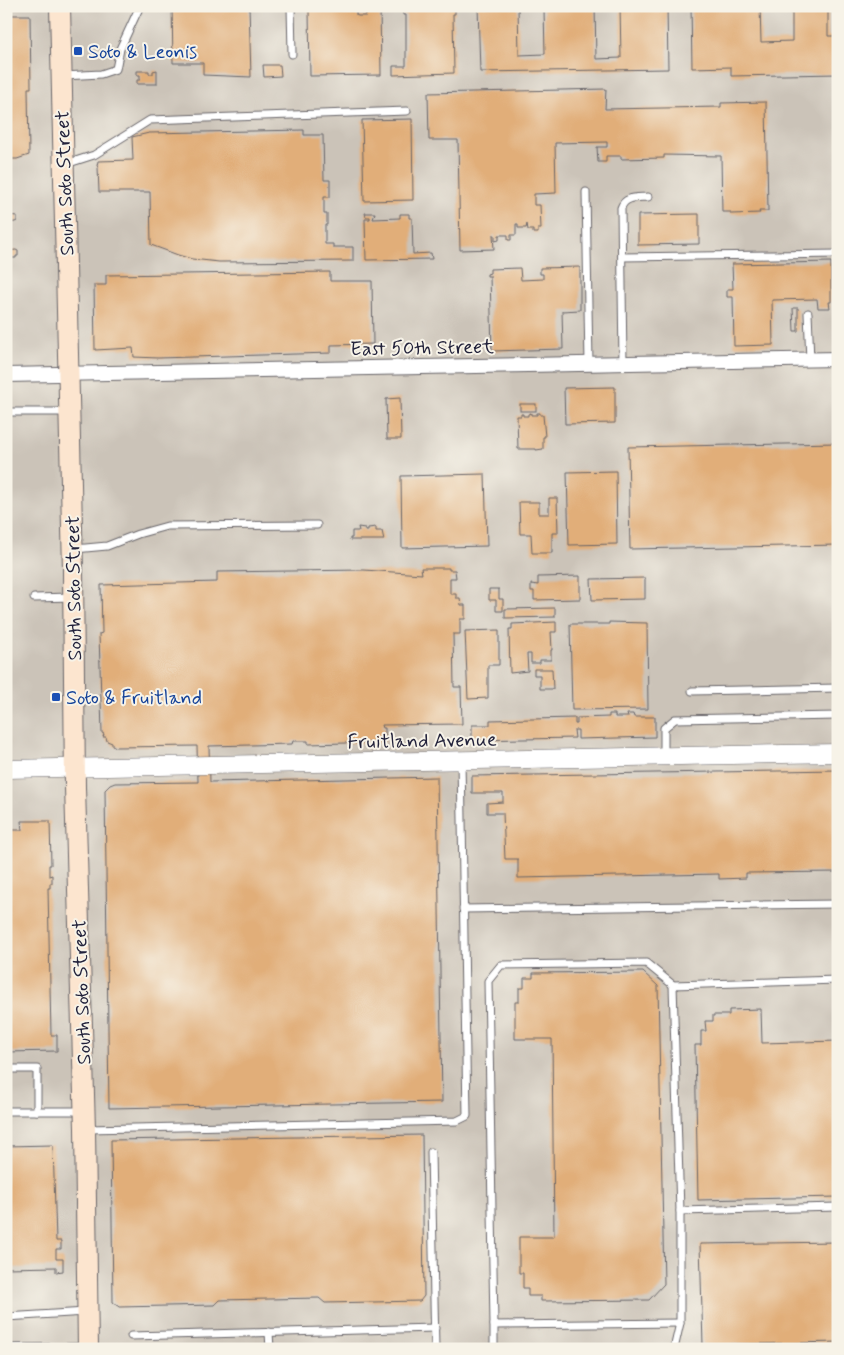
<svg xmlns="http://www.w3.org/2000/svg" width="844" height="1355" font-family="Mynerve,sans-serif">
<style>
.industrial{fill:#cbc3b8}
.building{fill:#e1ae79}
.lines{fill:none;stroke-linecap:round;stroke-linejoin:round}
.service-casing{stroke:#676468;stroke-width:9}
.minor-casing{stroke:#676468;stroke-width:16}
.tertiary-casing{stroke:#676468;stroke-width:19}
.secondary-casing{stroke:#676468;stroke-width:22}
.service{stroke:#fff;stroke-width:7}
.minor{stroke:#fff;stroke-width:14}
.tertiary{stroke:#fff;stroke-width:18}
.secondary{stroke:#fce5cf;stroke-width:20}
.transit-dot{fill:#1a4fb4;stroke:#f7f3e8;stroke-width:2}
.labels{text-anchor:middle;stroke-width:4;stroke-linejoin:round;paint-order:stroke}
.transit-label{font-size:20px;fill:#164399;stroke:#f7f3e8;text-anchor:start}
.street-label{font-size:20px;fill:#22223b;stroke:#f7f3e8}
</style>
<rect width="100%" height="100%" fill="#f7f3e8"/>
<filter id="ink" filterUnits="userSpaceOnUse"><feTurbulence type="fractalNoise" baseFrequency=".02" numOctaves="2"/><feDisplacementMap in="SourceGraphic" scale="10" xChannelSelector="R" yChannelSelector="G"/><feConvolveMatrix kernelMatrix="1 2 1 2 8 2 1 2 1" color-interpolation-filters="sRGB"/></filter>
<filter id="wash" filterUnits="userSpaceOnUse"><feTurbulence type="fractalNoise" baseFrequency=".0096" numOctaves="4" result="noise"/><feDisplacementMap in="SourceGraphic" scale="20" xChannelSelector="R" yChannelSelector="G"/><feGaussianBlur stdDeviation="1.12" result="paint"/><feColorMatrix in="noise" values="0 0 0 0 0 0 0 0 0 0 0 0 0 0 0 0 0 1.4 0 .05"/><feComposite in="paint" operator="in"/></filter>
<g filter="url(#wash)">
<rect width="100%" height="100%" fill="#e7e0bd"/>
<rect class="industrial" x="6" y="6" width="832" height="1343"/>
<g id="blocks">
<g class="building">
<path d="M 172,6 L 249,6 L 251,77 L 203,75 L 203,63 L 173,63 Z"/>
<path d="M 307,6 L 356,6 L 356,15 L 358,16 L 366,16 L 365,6 L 380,6 L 381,75 L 310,76 L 309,10 L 307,10 Z"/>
<path d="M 403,6 L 455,6 L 455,14 L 453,14 L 454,73 L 393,75 L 393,66 L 406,66 L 406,15 L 403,15 Z"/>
<path d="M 478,6 L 518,6 L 519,55 L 545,54 L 544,10 L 543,10 L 543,6 L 595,6 L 596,59 L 621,58 L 620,6 L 667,6 L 668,69 L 480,72 Z"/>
<path d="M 691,6 L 760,6 L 761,42 L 792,41 L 792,6 L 828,6 L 828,36 L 838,36 L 838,74 L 731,76 L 731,67 L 692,68 Z"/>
<path d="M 6,15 L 30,15 L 31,88 L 28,88 L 29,155 L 17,159 L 6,159 Z"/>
<path d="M 263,65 L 280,65 L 281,76 L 264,77 Z"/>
<path d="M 157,70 L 157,84 L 137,84 L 137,80 L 140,80 L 140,75 L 137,75 L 137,71 L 149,71 L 149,74 L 153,74 L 153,71 Z"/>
<path d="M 606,89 L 605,109 L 721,107 L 721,103 L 766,102 L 768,211 L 759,211 L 760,213 L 731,214 L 731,212 L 722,212 L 721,156 L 664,155 L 664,158 L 621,159 L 621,156 L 606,156 L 606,162 L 598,162 L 597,147 L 607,147 L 607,142 L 555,143 L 556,193 L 534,194 L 534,205 L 540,205 L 541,229 L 538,229 L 538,233 L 533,233 L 533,230 L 528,230 L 527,224 L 526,228 L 518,228 L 518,224 L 516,224 L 516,235 L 511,235 L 511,240 L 508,240 L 508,235 L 499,235 L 499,240 L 495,241 L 495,235 L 493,235 L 494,249 L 460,250 L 458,140 L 429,140 L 428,93 Z"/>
<path d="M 412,119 L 413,200 L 364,201 L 362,120 Z"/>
<path d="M 304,130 L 304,135 L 323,135 L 324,180 L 330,180 L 330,197 L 324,197 L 324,214 L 327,214 L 327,225 L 325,225 L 325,244 L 333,244 L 333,247 L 353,247 L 353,261 L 219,262 L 192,259 L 178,255 L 151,245 L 150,192 L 99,192 L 98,167 L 97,166 L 98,161 L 133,160 L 132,137 L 149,133 Z"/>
<path d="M 365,213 L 375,213 L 373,219 L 400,218 L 400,214 L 409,214 L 409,218 L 412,218 L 413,254 L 431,253 L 432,259 L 366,260 L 365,219 L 370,219 L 370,217 L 366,217 Z"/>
<path d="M 699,214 L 699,244 L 638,245 L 638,215 Z"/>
<path d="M 6,215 L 17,216 L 17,221 L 15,222 L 6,223 Z"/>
<path d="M 16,250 L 18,251 L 18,256 L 16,256 L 16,258 L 6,258 L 6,251 Z"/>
<path d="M 831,262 L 831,302 L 829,302 L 830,308 L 818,308 L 817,299 L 772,300 L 773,345 L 734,346 L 733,297 L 727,297 L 727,289 L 733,289 L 732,264 Z"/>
<path d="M 580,267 L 580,310 L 562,311 L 563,349 L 492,351 L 490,276 L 487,276 L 487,274 L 490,273 L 490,269 L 520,268 L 521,280 L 543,279 L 543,274 L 540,274 L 540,268 Z"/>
<path d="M 330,272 L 330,281 L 372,281 L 373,344 L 331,345 L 331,353 L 158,358 L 134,357 L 133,348 L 95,350 L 94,285 L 106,285 L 106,275 Z"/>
<path d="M 793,308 L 798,308 L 798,331 L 794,331 Z"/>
<path d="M 615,387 L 615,423 L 565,424 L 564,388 Z"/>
<path d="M 400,398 L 401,439 L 387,439 L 386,399 Z"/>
<rect x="520" y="404" width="16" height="7"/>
<path d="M 531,413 L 531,415 L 537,415 L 537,413 L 540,413 L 540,415 L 543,415 L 545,437 L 543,437 L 543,449 L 536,450 L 536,449 L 518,449 L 517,416 L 521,416 L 521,414 L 523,414 L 523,416 L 528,416 L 528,414 Z"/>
<path d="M 838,443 L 838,545 L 630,549 L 628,447 Z"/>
<path d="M 616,471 L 617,544 L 569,545 L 567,472 Z"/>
<path d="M 485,474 L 487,546 L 402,548 L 401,476 Z"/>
<path d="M 549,498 L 557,498 L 558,533 L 552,533 L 552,553 L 532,553 L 531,534 L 520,534 L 519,502 L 539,502 L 539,514 L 549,514 Z"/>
<path d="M 358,527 L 365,528 L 365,531 L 368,531 L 368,528 L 376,527 L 376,531 L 382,531 L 384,540 L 350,540 L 350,538 L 352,538 L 352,531 L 359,531 Z"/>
<path d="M 421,568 L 449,568 L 449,570 L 455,570 L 456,578 L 450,578 L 450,594 L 456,594 L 456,598 L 460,598 L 461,605 L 465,605 L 465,619 L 460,619 L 460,634 L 453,634 L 454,687 L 461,687 L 462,724 L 382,725 L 383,728 L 385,728 L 385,742 L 308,744 L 308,741 L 293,741 L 292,744 L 209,746 L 210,782 L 437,777 L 442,1102 L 109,1108 L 105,790 L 110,785 L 115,783 L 198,782 L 197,746 L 116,747 L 112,745 L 112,743 L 107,741 L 106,737 L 103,737 L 104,734 L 102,733 L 99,634 L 102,633 L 101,585 L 217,582 L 217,572 L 364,570 L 422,574 Z"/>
<path d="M 580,576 L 580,599 L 534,600 L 534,591 L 531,591 L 531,584 L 538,585 L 538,577 Z"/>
<path d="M 645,578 L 645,599 L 592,600 L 591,579 Z"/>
<path d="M 489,589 L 499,589 L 499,599 L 503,599 L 503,611 L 496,611 L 496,600 L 489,600 Z"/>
<path d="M 555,608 L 555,617 L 505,618 L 505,609 Z"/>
<path d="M 556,622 L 556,632 L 551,632 L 552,650 L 551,650 L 551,660 L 540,660 L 540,663 L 531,663 L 531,654 L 527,654 L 528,671 L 510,673 L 509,629 L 512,629 L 512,624 Z"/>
<path d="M 609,622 L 647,623 L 648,709 L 572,710 L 570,624 L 609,624 Z"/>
<path d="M 499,630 L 499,665 L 488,665 L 488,698 L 468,699 L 465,631 Z"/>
<path d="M 534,669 L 552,669 L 553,689 L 540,689 L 540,675 L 534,675 Z"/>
<path d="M 609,714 L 615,714 L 615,717 L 628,717 L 627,714 L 633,714 L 634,717 L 655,717 L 655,737 L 578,739 L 578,730 L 574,730 L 575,738 L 472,740 L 472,725 L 490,725 L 490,720 L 575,718 L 575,724 L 577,724 L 577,718 L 609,717 Z"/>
<path d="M 838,770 L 838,872 L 746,873 L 746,878 L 719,879 L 719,874 L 518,878 L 518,859 L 505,859 L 503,813 L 487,813 L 487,803 L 503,802 L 503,793 L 472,793 L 472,776 Z"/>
<path d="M 21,821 L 50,821 L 51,865 L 49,865 L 49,876 L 52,875 L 52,883 L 50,883 L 50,888 L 48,888 L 51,1035 L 57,1035 L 57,1051 L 6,1052 L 6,830 L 22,830 Z"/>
<path d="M 643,972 L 658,986 L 664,1284 L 649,1300 L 541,1301 L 541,1296 L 528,1296 L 528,1288 L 523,1288 L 523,1273 L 519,1273 L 519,1237 L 554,1237 L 552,1039 L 515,1039 L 515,1002 L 519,1002 L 519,988 L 524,988 L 524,978 L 533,978 L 533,973 Z"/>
<path d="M 761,1009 L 762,1043 L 838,1041 L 838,1197 L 698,1200 L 695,1045 L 701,1045 L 701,1031 L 706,1031 L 705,1021 L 713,1021 L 713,1015 L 729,1015 L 729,1010 Z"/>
<path d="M 422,1135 L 424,1296 L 420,1301 L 325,1303 L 319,1298 L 219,1300 L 214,1305 L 119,1307 L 113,1302 L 111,1140 Z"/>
<path d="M 53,1145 L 56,1241 L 61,1241 L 61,1249 L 56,1249 L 56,1259 L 63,1259 L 63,1271 L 56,1272 L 56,1267 L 6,1268 L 6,1146 Z"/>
<path d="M 838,1242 L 838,1342 L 703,1345 L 700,1244 Z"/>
</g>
</g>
</g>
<g filter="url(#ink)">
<use href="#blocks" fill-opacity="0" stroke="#676468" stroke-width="1"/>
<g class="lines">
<g class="service-casing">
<g id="service">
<path d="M 291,6 L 292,54"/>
<path d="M 63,76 L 101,74 L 116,69 L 120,49 L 140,6"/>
<path d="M 66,164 L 94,155 L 150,120 L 407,111"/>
<path d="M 586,192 L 589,364"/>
<path d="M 622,257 L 838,254"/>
<path d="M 808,313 L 810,360"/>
<path d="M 623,364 L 621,208 C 625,196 637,198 648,197"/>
<path d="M 6,412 L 67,412"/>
<path d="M 75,549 L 107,546 L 138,534 L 167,526 L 317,525"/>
<path d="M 34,598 L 72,597"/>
<path d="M 692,691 L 838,688"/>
<path d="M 664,756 L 664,728 L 675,719 L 838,716"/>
<path d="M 463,909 L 838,904"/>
<path d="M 673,985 L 680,1211 L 680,1323 L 674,1349"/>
<path d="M 6,1069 L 37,1069 L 37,1111"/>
<path d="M 6,1111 L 84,1111"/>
<path d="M 88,1129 L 457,1121 L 467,1116 L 461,760"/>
<path d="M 431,1152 L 435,1349"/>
<path d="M 680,1211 L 838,1207"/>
<path d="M 6,1317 L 86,1312"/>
<path d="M 494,1325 L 488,981 L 501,965 L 646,963 L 673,985 L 838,980"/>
<path d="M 269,1332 L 270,1349"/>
<path d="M 131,1336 L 435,1328"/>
<path d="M 6,1348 L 86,1347"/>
<path d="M 494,1349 L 494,1325 L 680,1323"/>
</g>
</g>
<g class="minor-casing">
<path id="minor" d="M 6,375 L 838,359"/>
</g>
<g class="tertiary-casing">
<path id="tertiary" d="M 6,769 L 838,753"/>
</g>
<g class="secondary-casing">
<path id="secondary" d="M 60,6 L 73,571 L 75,787 L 85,1129 L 88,1349"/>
</g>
<use href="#service" class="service"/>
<use href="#minor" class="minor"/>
<use href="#tertiary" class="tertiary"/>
<use href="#secondary" class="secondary"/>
</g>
</g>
<g class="transit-dot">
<rect x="73" y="46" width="10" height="10" rx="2.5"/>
<rect x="51" y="692" width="10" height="10" rx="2.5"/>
</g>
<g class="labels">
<g class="transit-label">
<text x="88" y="58">Soto &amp; Leonis</text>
<text x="66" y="704">Soto &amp; Fruitland</text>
</g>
<g class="street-label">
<text transform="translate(64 183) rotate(-92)" y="7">South Soto Street</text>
<text transform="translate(422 347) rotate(-1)" y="7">East 50th Street</text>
<text transform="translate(73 588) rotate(-91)" y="7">South Soto Street</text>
<text transform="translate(422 740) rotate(-1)" y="7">Fruitland Avenue</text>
<text transform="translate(81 992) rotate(-92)" y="7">South Soto Street</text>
</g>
</g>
<rect width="844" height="1355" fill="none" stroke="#f7f3e8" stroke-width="25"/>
</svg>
